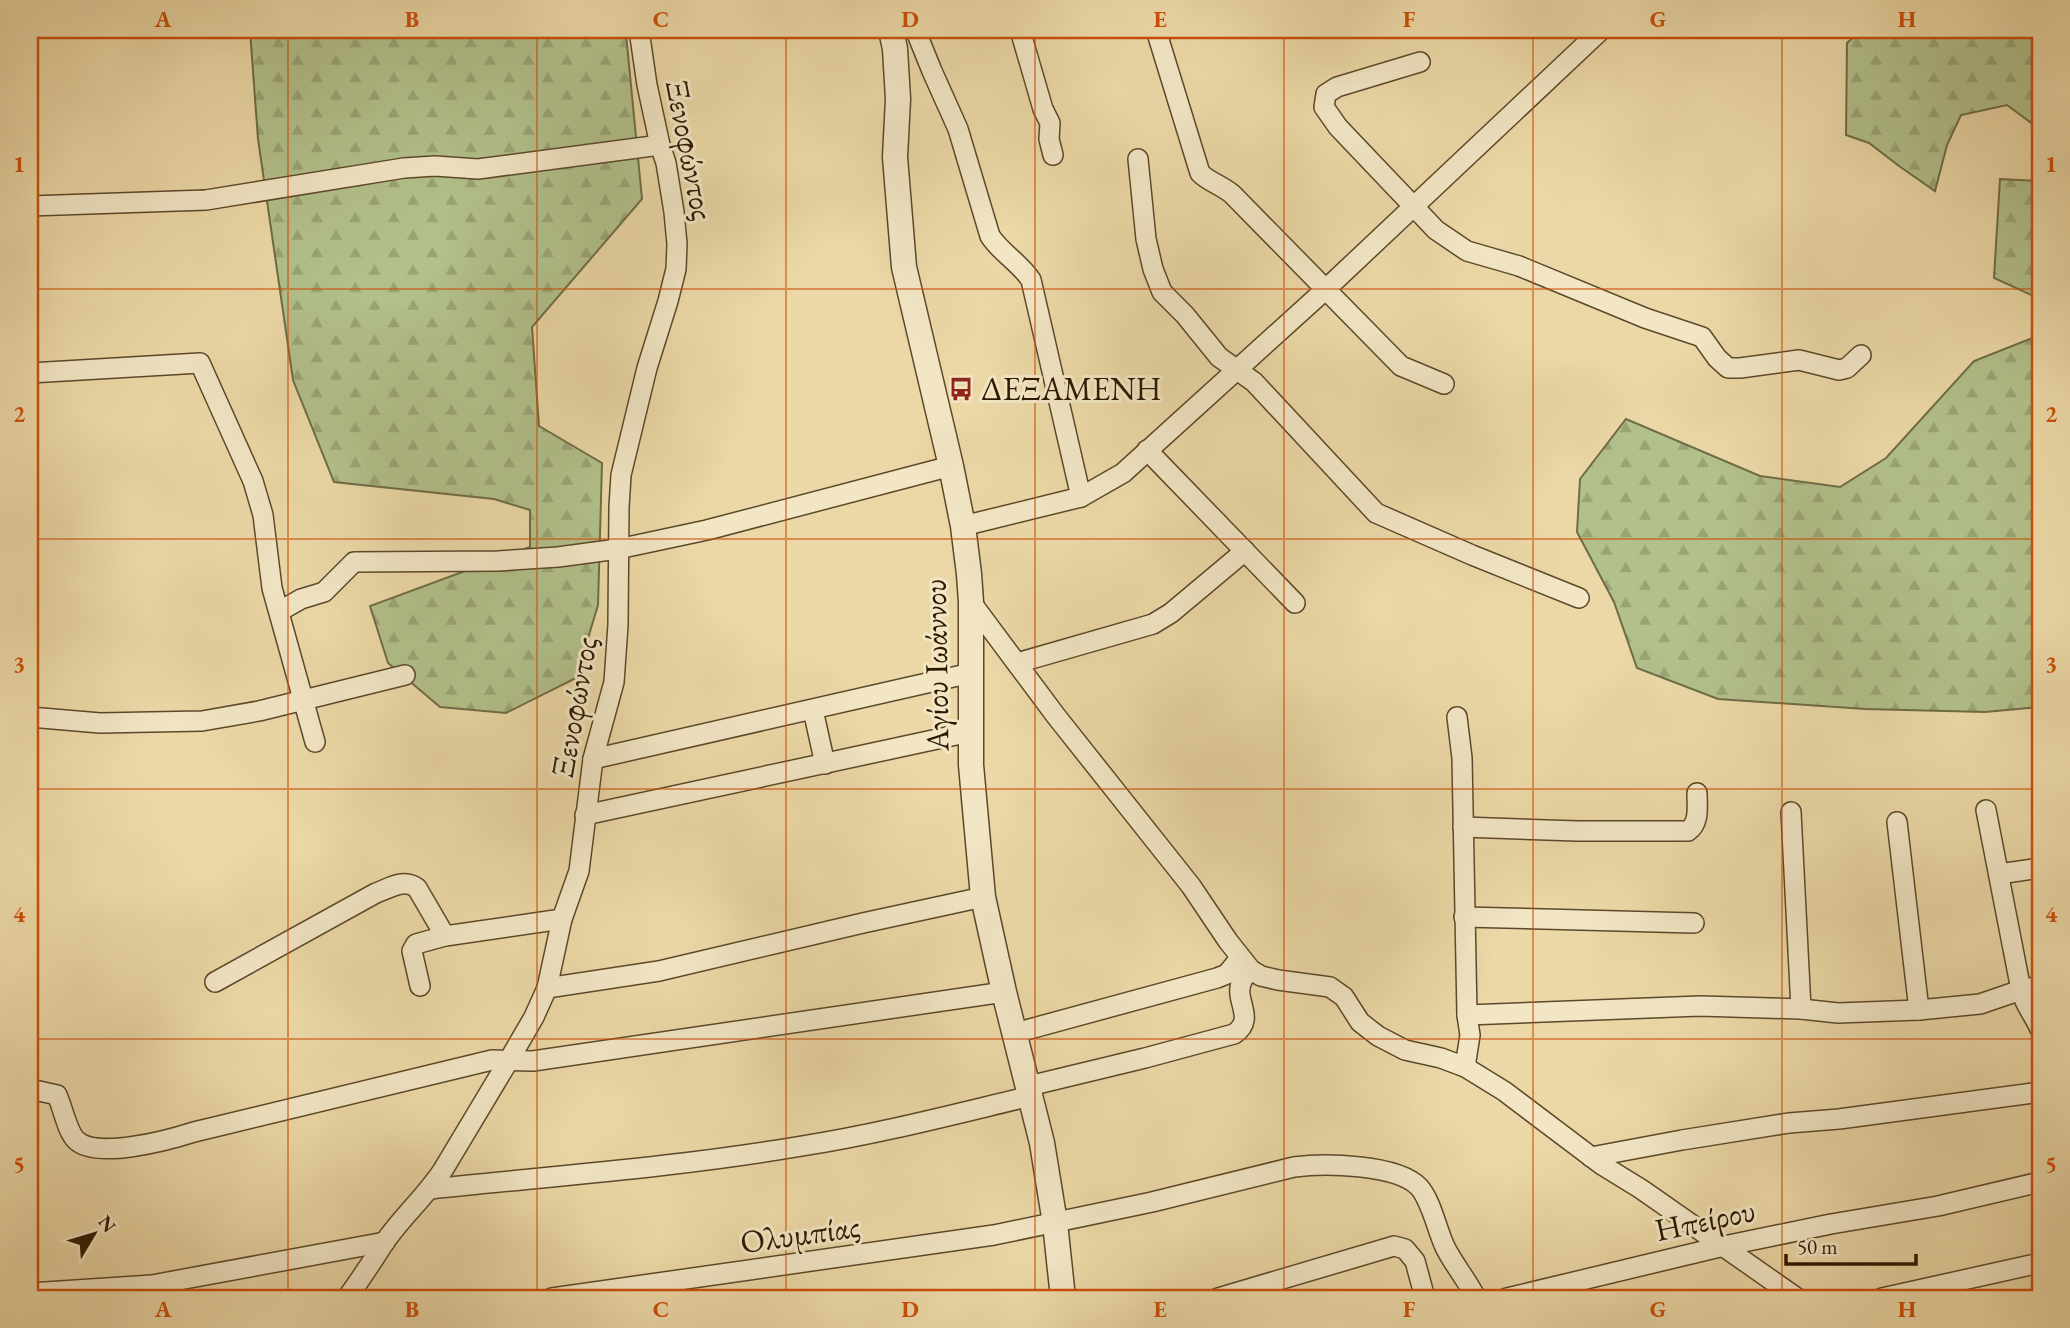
<svg xmlns="http://www.w3.org/2000/svg" width="2070" height="1328" font-family="'EB Garamond',serif">
<style>
.forest{fill:url(#forest-firs);stroke:#6f6c46;stroke-width:2}
.lines{fill:none;stroke-linecap:round;stroke-linejoin:round}
.minor-casing{stroke:#5c482a;stroke-width:22}
.tertiary-casing{stroke:#5c482a;stroke-width:27}
.minor{stroke:#f2e6c5;stroke-width:19}
.tertiary{stroke:#f2e6c5;stroke-width:24}
.grid{fill:none;stroke:#cc4f0a;stroke-width:2;stroke-opacity:0.55}
.labels{text-anchor:middle;stroke-width:6;stroke-linejoin:round;paint-order:stroke}
.street-label{font-size:32px;fill:#2c1800;stroke:#f2e6c5}
.poi-label{font-size:32px;fill:#2c1800;stroke:#f2e6c5;text-anchor:start}
.neatline{fill:none;stroke:#cc4f0a;stroke-width:2.5}
.grid-label{font-size:23px;text-anchor:middle;font-weight:bold;fill:#cc4f0a}
</style>
<defs>
<pattern id="forest-firs" width="22" height="20" patternUnits="userSpaceOnUse" patternTransform="scale(1.75)"><rect width="22" height="20" fill="#b2c08b"/><path d="M5 1l3.5 6h-7zM16 11l3.5 6h-7z" fill="#99a476"/></pattern>
</defs>
<rect width="100%" height="100%" fill="#ebd8a6"/>
<filter id="stains"><feTurbulence type="fractalNoise" baseFrequency=".00286" numOctaves="4"/><feColorMatrix values="0 0 0 0 .2 0 0 0 0 .09 0 0 0 0 .02 0 0 0 .5 -.17"/></filter>
<radialGradient id="worn" r=".72"><stop offset=".6" stop-color="#630" stop-opacity="0"/><stop offset="1" stop-color="#630" stop-opacity=".3"/></radialGradient>
<g class="forest">
<path d="M 250,30 L 617,30 L 626,34 L 642,199 L 532,327 L 539,426 L 602,463 L 598,605 L 576,678 L 506,713 L 440,707 L 388,663 L 370,606 L 530,547 L 530,510 L 494,499 L 334,482 L 293,380 L 258,139 Z"/>
<path d="M 1861,30 L 2040,30 L 2040,127 L 2038,128 L 2007,105 L 1961,115 L 1947,145 L 1935,191 L 1899,166 L 1869,143 L 1846,135 L 1847,43 Z"/>
<path d="M 2000,179 L 2040,181 L 2040,299 L 1994,278 Z"/>
<path d="M 2040,335 L 2040,707 L 1985,712 L 1865,709 L 1718,699 L 1637,668 L 1614,602 L 1577,532 L 1580,479 L 1626,419 L 1760,476 L 1840,487 L 1886,458 L 1974,361 Z"/>
</g>
<g class="lines">
<g class="minor-casing">
<g id="minor">
<path d="M 1020,30 L 1043,109 L 1050,123 L 1049,139 L 1053,155"/>
<path d="M 1156,30 L 1200,173 C 1209,182 1221,185 1232,194 L 1401,366 L 1444,384"/>
<path d="M 917,34 L 932,71 L 958,129 L 990,236 C 1001,253 1020,263 1031,280 L 1081,497"/>
<path d="M 1420,62 L 1337,87 L 1326,94 L 1324,107 L 1338,127 L 1436,230 L 1467,251 L 1519,266 L 1645,318 L 1702,337 L 1717,358 L 1728,368 L 1740,368 L 1799,360 L 1839,370 L 1847,368 L 1861,355"/>
<path d="M 1138,159 L 1146,239 L 1153,269 L 1162,292 L 1185,315 L 1219,357 L 1254,382 L 1376,513 L 1472,555 L 1579,598"/>
<path d="M 30,206 L 206,200 L 404,168 L 435,166 L 478,169 L 660,145"/>
<path d="M 30,373 L 200,363 L 253,481 L 263,515 L 272,588 L 315,742"/>
<path d="M 1147,450 L 1295,603"/>
<path d="M 963,526 L 1081,497 L 1123,473 L 1326,289 L 1601,30"/>
<path d="M 971,602 L 1056,716 L 1191,886 L 1228,941 L 1251,970 L 1261,976 L 1278,980 L 1330,987 L 1344,997 L 1360,1022 L 1378,1036 L 1405,1050 L 1441,1058 L 1465,1067 L 1504,1091 L 1602,1165 L 1641,1189 L 1797,1298"/>
<path d="M 280,611 L 301,599 L 324,592 L 354,562 L 498,561 L 558,557 L 618,549 L 707,530 L 951,466"/>
<path d="M 1017,663 L 1153,624 L 1171,613 L 1245,551"/>
<path d="M 813,710 L 825,764"/>
<path d="M 30,717 L 100,723 L 202,721 L 259,711 L 405,675"/>
<path d="M 1457,717 L 1462,758 L 1467,1015 L 1470,1035 L 1465,1067"/>
<path d="M 593,759 L 971,673"/>
<path d="M 1986,810 L 2021,990 C 2026,1008 2033,1013 2040,1029"/>
<path d="M 1791,812 L 1801,1009"/>
<path d="M 585,815 L 970,732"/>
<path d="M 1897,822 L 1919,1010"/>
<path d="M 1463,827 L 1577,831 L 1688,831 C 1700,823 1697,806 1697,793"/>
<path d="M 1999,874 L 2040,868"/>
<path d="M 1464,917 L 1694,923"/>
<path d="M 215,982 L 376,893 C 390,888 404,878 417,888 L 445,936"/>
<path d="M 420,986 L 412,951 L 416,944 L 445,936 L 562,919"/>
<path d="M 547,988 L 659,971 L 863,923 L 983,897"/>
<path d="M 1467,1015 L 1700,1006 L 1801,1009 L 1838,1013 L 1919,1010 L 1980,1004 L 2021,990 L 2040,986"/>
<path d="M 1015,1033 L 1217,978 L 1227,974 L 1240,958"/>
<path d="M 1029,1086 L 1145,1058 L 1234,1034 C 1258,1018 1231,999 1243,979 C 1245,975 1248,973 1251,970"/>
<path d="M 30,1089 L 57,1095 C 63,1108 67,1131 76,1140 C 96,1160 169,1140 194,1132 L 492,1060 L 533,1061 L 1004,992"/>
<path d="M 1591,1157 L 1682,1140 L 1789,1123 L 1839,1119 L 2040,1092"/>
<path d="M 431,1189 C 554,1176 679,1167 802,1146 C 879,1134 955,1114 1031,1096"/>
<path d="M 30,1293 L 152,1285 L 385,1242"/>
<path d="M 347,1298 C 360,1280 372,1262 384,1243 C 401,1218 426,1196 443,1170 L 509,1060 L 534,1017 L 547,988 L 562,919 L 579,871 L 593,759 L 614,682 L 618,625 L 619,507 L 621,475 L 647,368 L 668,301 L 676,269 L 677,244 L 674,212 L 666,163 L 660,145 L 647,85 L 639,30"/>
<path d="M 552,1298 L 994,1235 L 1152,1202 L 1294,1167 C 1324,1163 1397,1164 1419,1187 C 1431,1200 1437,1230 1445,1247 C 1454,1265 1467,1280 1476,1298"/>
<path d="M 1218,1298 L 1394,1246 L 1405,1249 L 1415,1261 L 1425,1298"/>
<path d="M 1507,1298 L 1724,1246 L 1831,1224 L 1938,1206 L 2040,1182"/>
<path d="M 1882,1298 L 2040,1263"/>
</g>
</g>
<g class="tertiary-casing">
<path id="tertiary" d="M 891,30 L 895,49 L 898,99 L 895,157 L 904,267 L 951,466 L 963,526 L 969,574 L 971,602 L 971,765 L 983,897 L 1004,992 L 1042,1143 L 1055,1223 L 1063,1298"/>
</g>
<use href="#minor" class="minor"/>
<use href="#tertiary" class="tertiary"/>
</g>
<path class="grid" d="M 288,30 L 288,1298M 537,30 L 537,1298M 786,30 L 786,1298M 1035,30 L 1035,1298M 1284,30 L 1284,1298M 1533,30 L 1533,1298M 1782,30 L 1782,1298M 30,289 L 2040,289M 30,539 L 2040,539M 30,789 L 2040,789M 30,1039 L 2040,1039"/>
<defs>
<g id="bus-bare" transform="scale(1.89)"><path d="M-5-6H5V4H4V6H2V4H-2V6H-4V4H-5ZM-3.5-4V0h7V-4ZM-3.5 1.2v1.5H-2V1.2ZM2 1.2v1.5H3.5V1.2Z" fill="#8f2418" stroke="#f2e6c5" stroke-width="2.5" paint-order="stroke"/></g>
</defs>
<g fill-rule="evenodd">
<use href="#bus-bare" x="961" y="389"/>
</g>
<g class="labels">
<g class="street-label">
<text transform="translate(690 150) rotate(79)" y="11">Ξενοφώντος</text>
<text transform="translate(936 665) rotate(-91)" y="11">Αγίου Ιωάννου</text>
<text transform="translate(574 707) rotate(-80)" y="11">Ξενοφώντος</text>
<text transform="translate(1705 1220) rotate(-12)" y="11">Ηπείρου</text>
<text transform="translate(800 1234) rotate(-8)" y="11">Ολυμπίας</text>
</g>
<g class="poi-label">
<text x="981" y="400">ΔΕΞΑΜΕΝΗ</text>
</g>
</g>
<rect width="2070" height="1328" fill="none" stroke="#ebd8a6" stroke-width="77"/>
<g transform="translate(94 1234) rotate(52)" stroke="#f2e6c5" stroke-width="5" paint-order="stroke">
<path d="M0-5L12 26L0 18L-12 26Z" fill="#2c1800"/>
<text y="-10" font-size="19" font-weight="bold" text-anchor="middle" fill="#2c1800">N</text>
</g>
<path d="M1786 1254v10h130v-10" fill="none" stroke="#2c1800" stroke-width="3.5"/>
<text x="1797" y="1254" font-size="21" fill="#2c1800" stroke="#f2e6c5" stroke-width="5" paint-order="stroke">50 m</text>
<rect x="38" y="38" width="1994" height="1252" class="neatline"/>
<g class="grid-label">
<text x="163" y="27">A</text>
<text x="412" y="27">B</text>
<text x="661" y="27">C</text>
<text x="910" y="27">D</text>
<text x="1160" y="27">E</text>
<text x="1409" y="27">F</text>
<text x="1658" y="27">G</text>
<text x="1907" y="27">H</text>
<text x="19" y="172">1</text>
<text x="2051" y="172">1</text>
<text x="19" y="422">2</text>
<text x="2051" y="422">2</text>
<text x="19" y="672">3</text>
<text x="2051" y="672">3</text>
<text x="19" y="922">4</text>
<text x="2051" y="922">4</text>
<text x="19" y="1172">5</text>
<text x="2051" y="1172">5</text>
<text x="163" y="1317">A</text>
<text x="412" y="1317">B</text>
<text x="661" y="1317">C</text>
<text x="910" y="1317">D</text>
<text x="1160" y="1317">E</text>
<text x="1409" y="1317">F</text>
<text x="1658" y="1317">G</text>
<text x="1907" y="1317">H</text>
</g>
<rect width="100%" height="100%" filter="url(#stains)"/>
<rect width="100%" height="100%" fill="url(#worn)"/>
</svg>
